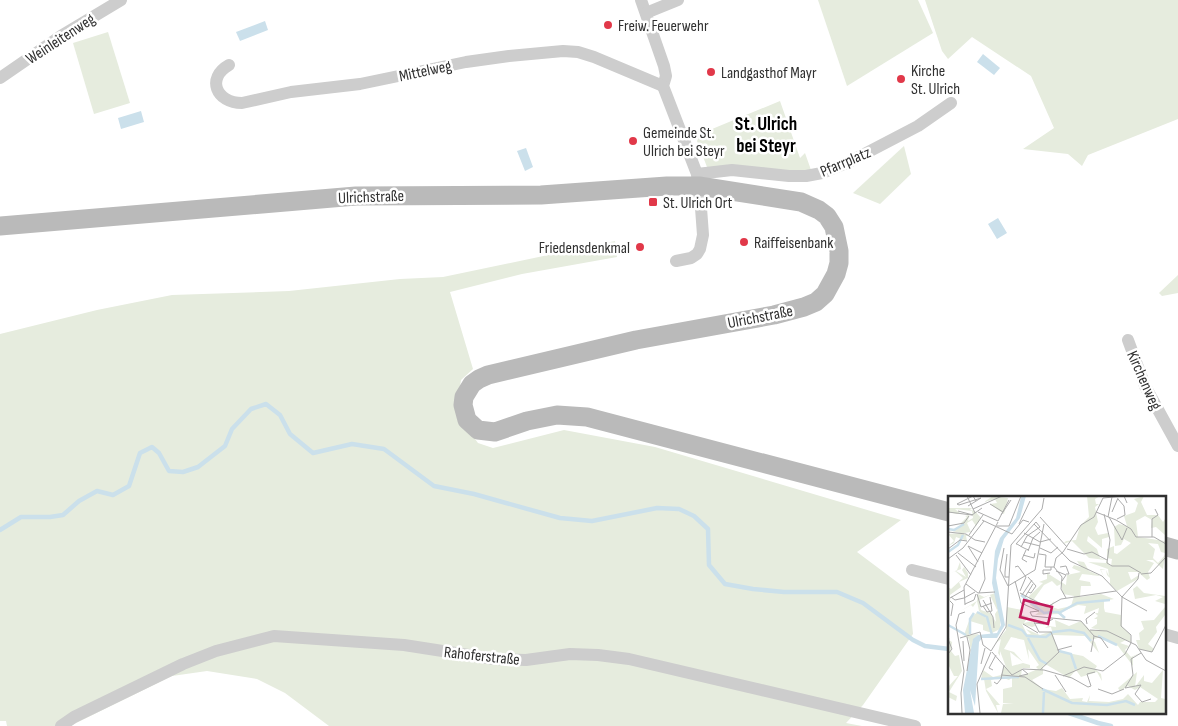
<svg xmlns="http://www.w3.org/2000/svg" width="1178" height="726" font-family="'Sofia Sans Condensed',sans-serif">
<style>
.green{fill:#e6ecde}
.water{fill:#cbe0eb}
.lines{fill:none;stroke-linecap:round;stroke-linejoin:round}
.stream{stroke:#cbe0eb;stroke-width:4.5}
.street{stroke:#cdcdcd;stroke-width:12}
.secondary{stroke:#bababa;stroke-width:19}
.poi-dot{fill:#e13849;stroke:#fff;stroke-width:2}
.labels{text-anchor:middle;stroke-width:5;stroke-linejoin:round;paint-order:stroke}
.poi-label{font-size:16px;fill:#303030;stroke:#fff;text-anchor:start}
.street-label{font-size:16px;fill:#303030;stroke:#fff}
.quarter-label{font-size:19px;font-weight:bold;fill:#000;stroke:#fff}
.inset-river{fill:none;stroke:#cbe0eb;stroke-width:2.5}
.inset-road{fill:none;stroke:#acacac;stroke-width:1}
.view{fill:#c2185b;fill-opacity:0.15;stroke:#c2185b;stroke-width:2.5}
.inset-edge{fill:none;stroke:#303030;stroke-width:2.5}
</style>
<rect width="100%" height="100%" fill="#fff"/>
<g class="green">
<path d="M 818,0 L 918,0 L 933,33 L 847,86 Z"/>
<path d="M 925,0 L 1178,0 L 1178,119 L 1088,155 L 1082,166 L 1068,154 L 1023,149 L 1054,128 L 1031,76 L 972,37 L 948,59 L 942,51 Z"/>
<path d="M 108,32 L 130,103 L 94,114 L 73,43 Z"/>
<path d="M 780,101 L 800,158 L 805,153 L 811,170 L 807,171 L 707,167 L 697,141 L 700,134 Z"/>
<path d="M 904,146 L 911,174 L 880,204 L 853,193 Z"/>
<path d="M 615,241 L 617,257 L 522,274 L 450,292 L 473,369 L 461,380 L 459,394 L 464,424 L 478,443 L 493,448 L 564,430 L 655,447 L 901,520 L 857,552 L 909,591 L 913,634 L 863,705 L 846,723 L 862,726 L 329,726 L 285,693 L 257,679 L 207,671 L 172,676 L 70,726 L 7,726 L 6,721 L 0,721 L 0,334 L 97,310 L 172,295 L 289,291 L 400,279 L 443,277 Z"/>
<path d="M 1178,275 L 1178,293 L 1162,296 L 1159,293 Z"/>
</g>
<g class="water">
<path d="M 265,21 L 268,30 L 240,41 L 236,32 Z"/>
<path d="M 983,54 L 1000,68 L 994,75 L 977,62 Z"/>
<path d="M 141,111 L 144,122 L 121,129 L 118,118 Z"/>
<path d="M 526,148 L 533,167 L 525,171 L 517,151 Z"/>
<path d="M 998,218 L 1007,233 L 997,239 L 988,224 Z"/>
</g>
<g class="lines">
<g class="stream">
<path d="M 0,530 L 21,517 L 50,517 L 63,515 L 79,501 L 97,491 L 113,495 L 129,486 L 140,453 L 152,447 L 159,453 L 169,471 L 183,472 L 198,467 L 225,446 L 232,429 L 251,409 L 266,404 L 280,415 L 290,434 L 313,453 L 352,444 L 384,449 L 434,486 L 474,494 L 560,518 L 592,521 L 657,508 L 679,509 L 694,516 L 708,529 L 709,565 L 725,584 L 753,589 L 784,592 L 837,592 L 863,603 L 913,640 L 925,646 L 949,649"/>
<path d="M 1066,712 L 1098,723 L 1111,726"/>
</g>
<g class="street">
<path d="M 641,0 L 664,66 L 666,76 L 663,86 L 697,174 L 701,208 L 703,235 L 700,249 L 697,254 L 691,258 L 676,261"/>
<path d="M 646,13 L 678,0"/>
<path d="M 229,65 C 206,78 216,103 242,103 L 291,92 L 360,84 L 466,62 L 509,56 L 563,51 L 578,52 L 594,57 L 663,86"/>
<path d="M 0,78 L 61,36 L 121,0"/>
<path d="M 697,174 L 732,170 L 789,176 L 806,176 L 822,173 L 849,162 L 918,126 L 951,103"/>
<path d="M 1128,340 L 1145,386 L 1178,446"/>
<path d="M 912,570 L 949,579"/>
<path d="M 1164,634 L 1178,638"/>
<path d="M 61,726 L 74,717 L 183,664 L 216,651 L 274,636 L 404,645 L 494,659 L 526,660 L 570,654 L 598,655 L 629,659 L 915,726"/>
</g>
<g class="secondary">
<path d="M 0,226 L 356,196 L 541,195 L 667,186 L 699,186 L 801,202 L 819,210 L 827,216 L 834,227 L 839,251 L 839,263 L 836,274 L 825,294 L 816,302 L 804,307 L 774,315 L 636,340 L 488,375 L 479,379 L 472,384 L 464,397 L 463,405 L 467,420 L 478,430 L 495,432 L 527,421 L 557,415 L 587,417 L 949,512"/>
<path d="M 1164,546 L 1178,550"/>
</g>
</g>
<g class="poi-dot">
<circle cx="608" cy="25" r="5"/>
<circle cx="711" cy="72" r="5"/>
<circle cx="901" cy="79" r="5"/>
<circle cx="633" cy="141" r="5"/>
<rect x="648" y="197" width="10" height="10" rx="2.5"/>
<circle cx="744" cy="242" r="5"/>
<circle cx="640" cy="247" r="5"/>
</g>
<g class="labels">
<g class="poi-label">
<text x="618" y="31">Freiw. Feuerwehr</text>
<text x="911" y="76">Kirche<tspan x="911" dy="18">St. Ulrich</tspan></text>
<text x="721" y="78">Landgasthof Mayr</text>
<text x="643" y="138">Gemeinde St.<tspan x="643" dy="18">Ulrich bei Steyr</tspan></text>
<text x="663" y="208">St. Ulrich Ort</text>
<text x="754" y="248">Raiffeisenbank</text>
<text x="630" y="253" text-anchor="end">Friedensdenkmal</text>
</g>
<g class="street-label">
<text transform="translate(60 38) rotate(-33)" y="6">Weinleitenweg</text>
<text transform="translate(425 70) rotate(-12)" y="6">Mittelweg</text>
<text transform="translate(845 161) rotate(-23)" y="6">Pfarrplatz</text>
<text transform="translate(371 196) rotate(-2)" y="6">Ulrichstraße</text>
<text transform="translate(760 316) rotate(-11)" y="6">Ulrichstraße</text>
<text transform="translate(1145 380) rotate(66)" y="6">Kirchenweg</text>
<text transform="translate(482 655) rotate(6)" y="6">Rahoferstraße</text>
</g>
<g class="quarter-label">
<text x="766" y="130">St. Ulrich<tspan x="766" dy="22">bei Steyr</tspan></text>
</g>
</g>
<g transform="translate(948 496)">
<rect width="218" height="218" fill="#fff"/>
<path d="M 45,0 L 60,2 L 56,18 L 42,8 L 49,7 L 47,3 L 36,6 ZM 139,0 L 152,0 L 147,3 L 148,8 L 151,8 L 147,11 L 150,26 L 147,32 L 150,39 L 160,37 L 162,44 L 161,41 L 154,43 L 154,52 L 140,40 L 139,45 L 149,53 L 152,62 L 158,64 L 163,70 L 164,63 L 159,62 L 159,53 L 166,50 L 166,57 L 169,58 L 183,47 L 176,43 L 173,49 L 167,50 L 166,31 L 171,28 L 179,30 L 176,20 L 187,16 L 190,7 L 186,3 L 196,0 L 193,6 L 199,19 L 210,19 L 215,26 L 217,23 L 217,39 L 208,31 L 203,32 L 204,24 L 197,20 L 188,25 L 190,41 L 217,45 L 217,57 L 213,56 L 210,48 L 200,47 L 207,53 L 205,62 L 210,67 L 217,59 L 215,73 L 205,64 L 198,64 L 206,67 L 200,76 L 202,82 L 199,84 L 190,76 L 180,76 L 183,84 L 191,79 L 190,83 L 169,95 L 162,88 L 162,82 L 159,79 L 158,74 L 153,74 L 157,83 L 152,73 L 158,74 L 161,80 L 160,73 L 140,66 L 158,67 L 158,64 L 141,62 L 124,45 L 115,48 L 118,45 L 128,44 L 132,30 L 141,21 ZM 0,12 L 24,12 L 22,14 L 27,15 L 33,22 L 28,30 L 24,24 L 19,27 L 23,36 L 16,37 L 16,39 L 18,38 L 22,40 L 18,40 L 19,45 L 22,42 L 19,45 L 8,41 L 6,47 L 0,50 L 6,45 L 0,38 L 12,37 L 0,34 L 6,35 L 14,29 L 12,28 L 19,21 L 17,20 L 21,19 L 20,25 L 25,22 L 24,15 L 7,13 L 12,17 L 9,18 L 0,16 ZM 129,65 L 136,66 L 141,75 L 153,80 L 134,78 L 131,84 L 142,86 L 143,90 L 133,90 L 132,101 L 153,98 L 166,103 L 156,105 L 156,112 L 166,110 L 156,112 L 157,116 L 173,119 L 174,131 L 182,138 L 183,146 L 178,144 L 172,147 L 181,150 L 177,154 L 183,161 L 192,157 L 185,161 L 185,170 L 170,150 L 153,141 L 143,144 L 147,146 L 151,157 L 137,140 L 105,139 L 110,155 L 135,160 L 149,170 L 147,173 L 153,178 L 154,185 L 149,176 L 133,181 L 128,174 L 121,182 L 99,169 L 95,170 L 95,178 L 84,184 L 95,193 L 108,195 L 114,192 L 122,203 L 135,202 L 134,205 L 139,206 L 142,199 L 141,205 L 161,206 L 175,203 L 180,198 L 190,209 L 192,206 L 207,206 L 210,203 L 192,191 L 187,194 L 180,190 L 172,195 L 170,192 L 189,176 L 187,191 L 196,179 L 196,185 L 204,187 L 215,174 L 213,202 L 217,203 L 217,217 L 53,217 L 55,208 L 66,208 L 55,207 L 55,193 L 64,191 L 64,181 L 61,184 L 53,181 L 43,184 L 44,190 L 38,193 L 52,209 L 48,209 L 50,217 L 38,195 L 36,183 L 33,183 L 35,174 L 45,181 L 53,179 L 56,169 L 58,171 L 52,155 L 52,160 L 50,157 L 53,143 L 47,148 L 58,134 L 59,111 L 74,114 L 72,118 L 80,121 L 76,127 L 84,125 L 89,126 L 84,126 L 86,127 L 87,130 L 84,131 L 74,128 L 79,138 L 83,138 L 78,133 L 92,139 L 104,135 L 103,131 L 97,132 L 100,130 L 108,131 L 107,124 L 121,130 L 133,125 L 142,134 L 152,134 L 143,132 L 149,128 L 149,123 L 146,123 L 150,120 L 147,117 L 150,117 L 151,112 L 136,118 L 138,110 L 130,109 L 113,116 L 116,123 L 111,118 L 87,119 L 91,116 L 82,109 L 81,100 L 95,87 L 91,86 L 99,83 L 99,77 L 118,89 L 119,79 L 133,76 L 124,72 L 126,69 L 133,71 ZM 104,85 L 109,90 L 113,88 L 115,98 L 126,100 L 123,110 L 110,113 L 104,111 L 106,105 L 103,109 L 93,105 L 100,108 L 104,109 L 99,111 L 86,103 L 96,89 ZM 63,141 L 76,144 L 81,164 L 80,153 L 91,169 L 88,171 L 90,173 L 73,180 L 74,172 L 82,172 L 82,169 L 75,167 L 64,170 L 62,156 L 75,166 L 66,156 L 56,153 ZM 12,66 L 13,73 L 8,75 L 18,81 L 14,74 L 16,71 L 20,77 L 20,82 L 11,86 L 13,91 L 2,99 L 2,104 L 6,109 L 1,104 L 0,102 L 0,91 L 3,93 L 15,82 L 7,75 L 0,79 L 9,74 ZM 189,90 L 196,97 L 217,100 L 217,108 L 207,105 L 215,101 L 208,99 L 187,103 L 185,93 ZM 47,97 L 53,116 L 52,133 L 44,137 L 35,134 L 35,129 L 22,125 L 21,139 L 31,138 L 25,144 L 23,156 L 21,143 L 16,139 L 21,125 L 29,116 L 40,123 L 31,115 L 29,105 L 25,111 L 23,109 L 11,116 L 29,105 L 30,98 L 36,101 ZM 42,99 L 49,114 L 51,112 L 47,118 L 48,126 L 42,117 L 33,114 L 31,104 ZM 217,111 L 217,119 L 208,131 L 209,136 L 200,148 L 206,153 L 204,156 L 191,153 L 188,144 L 192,144 L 191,137 L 196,133 L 193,125 L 206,124 ZM 6,139 L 1,144 L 4,146 L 3,155 L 7,160 L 11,159 L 14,175 L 1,196 L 9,200 L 8,205 L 0,201 L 0,191 L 10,180 L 6,180 L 0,168 L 0,141 L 2,143 Z" fill="#e6ecde" fill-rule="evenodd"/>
<path d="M 78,0 L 72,22 L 56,43 L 50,63 L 48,82 L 57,129 L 49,142 L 34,142 L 31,146 L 27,210 L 22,194 L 26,217 L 17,217 L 15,194 L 25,143 L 30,139 L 49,137 L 53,129 L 44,87 L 47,55 L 52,42 L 68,22 L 73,1 Z" fill="#cbe0eb"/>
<path class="inset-river" d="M 0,33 L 6,34 L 16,28M 0,56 L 10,49 L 15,39M 73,99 L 96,117 L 104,116M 29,116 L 39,121 L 44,139M 104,116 L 110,116 L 117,122M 111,117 L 129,107 L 162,104M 0,129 L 18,139M 60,129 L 74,134 L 79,140 L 98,141 L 105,136 L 122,134 L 136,137 L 143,145M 22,138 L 22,123 L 26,117M 150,140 L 169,149M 80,142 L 92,164 L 99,168M 111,155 L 123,158 L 128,173M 33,183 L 71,181M 94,193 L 124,207 L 159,209 L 178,205 L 187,209M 95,217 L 96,196"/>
<path class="inset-road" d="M 19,0 L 27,17M 42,8 L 55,16M 11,9 L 9,8 L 25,0 L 28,5M 11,9 L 33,2M 20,10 L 33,2M 25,13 L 54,0M 10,15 L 25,19M 0,16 L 24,19 L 34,12M 30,16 L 50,25M 148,16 L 168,24 L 183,33 L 188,41 L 206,41 L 218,48M 164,16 L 170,2M 156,18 L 162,44 L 159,67 L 164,70 L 181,70 L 193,77M 53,19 L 63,4M 92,21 L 119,51M 160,21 L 164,1M 161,21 L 174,44 L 179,32M 169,23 L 177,19 L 176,10 L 170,3M 34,24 L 64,38 L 75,24 L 81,26M 50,25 L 61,4M 71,28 L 82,5M 86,28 L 122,65 L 154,80 L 174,101M 0,30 L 16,27 L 21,20M 49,30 L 61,30 L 73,0M 0,36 L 18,38 L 27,44 L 37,46M 76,37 L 92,46 L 103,43M 21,39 L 35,19M 204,41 L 204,23 L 210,19 L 207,13M 76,46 L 92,50M 20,50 L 30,66M 20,50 L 34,57M 73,51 L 79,40 L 92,31 L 88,26 L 68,48 L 69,48 L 74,51 L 78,53 L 81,54M 56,52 L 52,74 L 60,90 L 87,74 L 96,28M 92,52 L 103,57 L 110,51M 0,53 L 12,44 L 19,45M 119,53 L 136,58 L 144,56 L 159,64M 78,54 L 74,63 L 79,66M 80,55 L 85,42 L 92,36M 115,56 L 133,29 L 146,21 L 155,2 L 176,0 L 179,7M 10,57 L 28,71M 59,58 L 57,76 L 57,81 L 61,81M 91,58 L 98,59 L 97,71 L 106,71M 8,59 L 23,79M 75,59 L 86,62 L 87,57M 0,63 L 15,52 L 36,25M 67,71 L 70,70 L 78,81M 106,71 L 114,81 L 113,93 L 118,102M 106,71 L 108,62 L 115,56M 112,71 L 118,70 L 121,78 L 118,78M 108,75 L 118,79 L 114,85M 102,77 L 95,78 L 95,74 L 103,74 L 103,71M 193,78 L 203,77 L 218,61M 67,85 L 73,107 L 91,115 L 82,116 L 84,120M 18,88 L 30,97 L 47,96M 72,95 L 78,81M 80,96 L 83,97 L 88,90 L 80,81M 31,97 L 37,83 L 35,64M 72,97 L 99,111 L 113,103 L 168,95M 29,98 L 33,111 L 44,107M 74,99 L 84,84M 3,101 L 7,104 L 16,102 L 27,96M 77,101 L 85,88M 174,101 L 173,130 L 183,139 L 183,147M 174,101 L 190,83 L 191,77M 174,101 L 199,115M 2,102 L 16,94M 35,104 L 45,121 L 46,132M 2,105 L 5,108 L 3,120M 17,108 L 26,104 L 28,98M 17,109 L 16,91 L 50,26M 35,110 L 39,116 L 44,115 L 42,101M 84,120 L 133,125 L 146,140M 85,124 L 91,136 L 103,136 L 111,156 L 92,174M 86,127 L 96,128 L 105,123M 75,128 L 90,137M 139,128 L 138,123 L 147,116M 142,134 L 159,135 L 188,149 L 198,164 L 218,175M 146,140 L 153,142 L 160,152M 19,141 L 22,154 L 19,175M 12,142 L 32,136 L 35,149 L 43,155M 0,143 L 4,153 L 0,158M 15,145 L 16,165M 191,153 L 204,156 L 218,129M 109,154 L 124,150M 43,155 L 58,131 L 63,49 L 94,13 L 96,2M 44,156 L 64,179 L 75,173 L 96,174 L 124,182 L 140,191 L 143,190 L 139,178 L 147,176M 143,156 L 146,140M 193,157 L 183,163 L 185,179 L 177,192 L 193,189M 33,168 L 37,152M 45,174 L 41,172 L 48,159M 53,179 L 77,181 L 95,193M 107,179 L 118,196M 71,180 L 80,178 L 74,173M 115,180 L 136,171 L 155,175 L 177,158 L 183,147M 46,186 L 49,188 L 53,183 L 56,169M 193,189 L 187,198 L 194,206 L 203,203M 150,193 L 164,198 L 176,193M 14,217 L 13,197 L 16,175 L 8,129 L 11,118 L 17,116M 32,217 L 29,188 L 43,156"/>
<path class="view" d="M 76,104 L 104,111 L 100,128 L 72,121 Z"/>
<rect width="218" height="218" class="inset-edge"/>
</g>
</svg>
